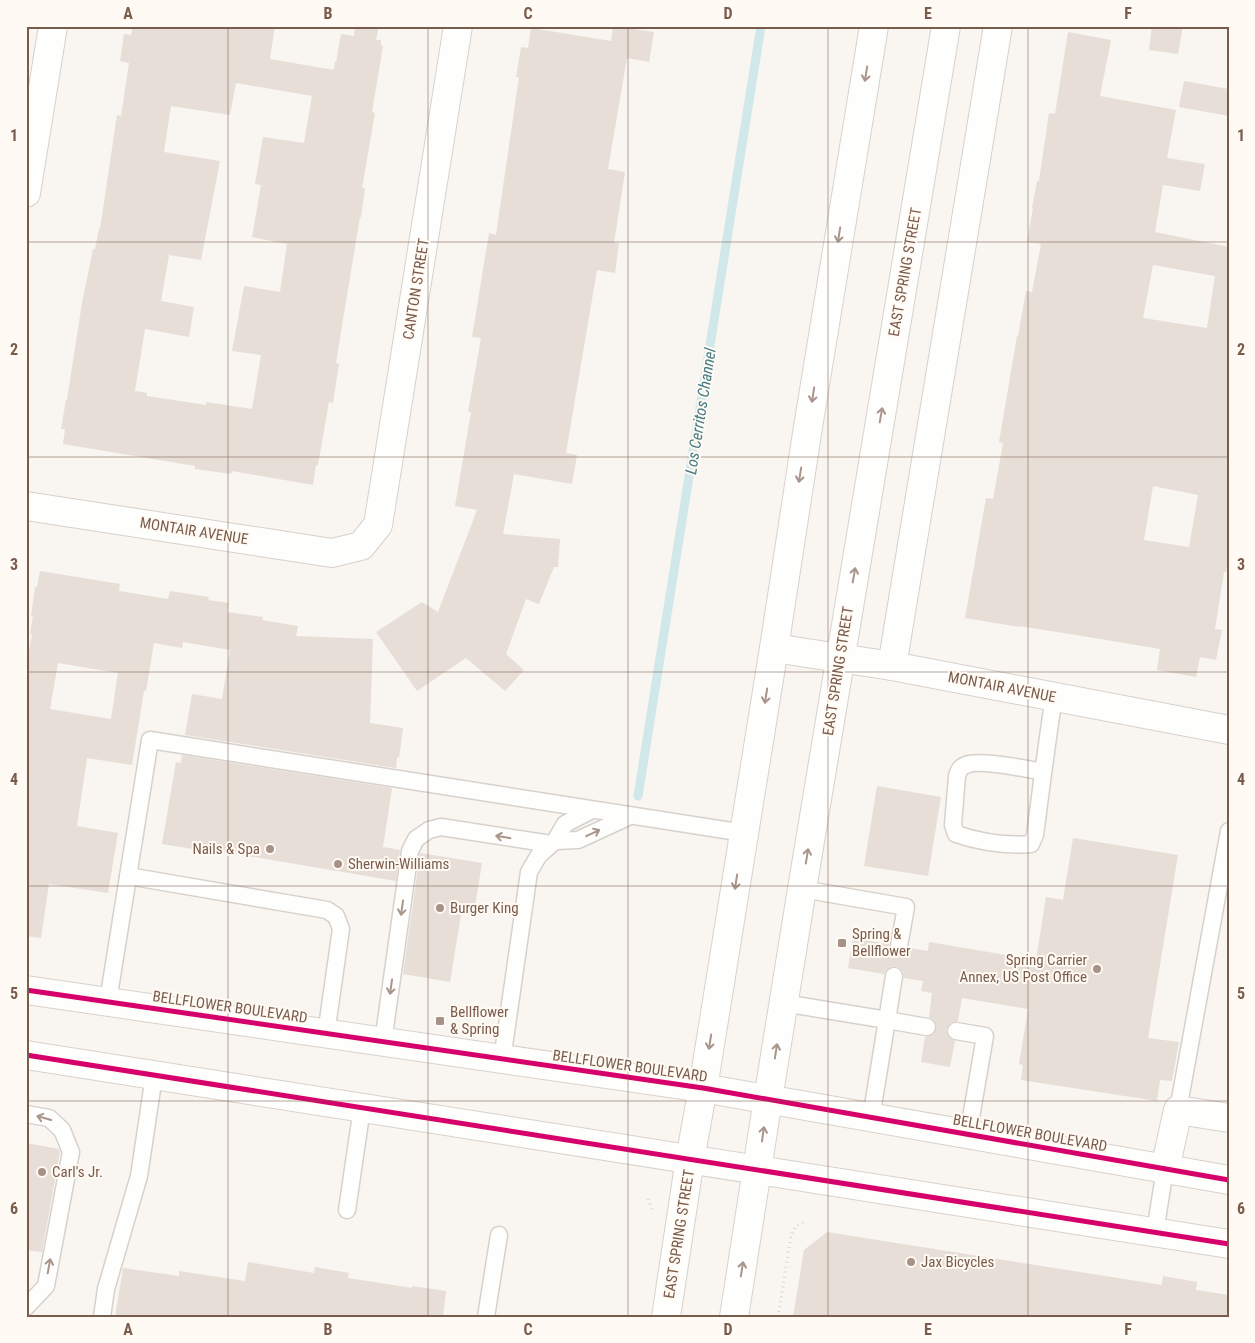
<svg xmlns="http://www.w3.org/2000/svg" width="1255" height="1343" font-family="'Roboto Condensed',sans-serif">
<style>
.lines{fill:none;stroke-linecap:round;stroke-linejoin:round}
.stream{stroke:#d0e8ea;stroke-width:9}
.building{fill:#e6ded7;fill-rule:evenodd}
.service-casing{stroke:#d7d1cb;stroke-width:19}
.minor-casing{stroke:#d7d1cb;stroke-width:30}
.secondary-casing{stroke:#d9d2cb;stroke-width:30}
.path{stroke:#dcd5d0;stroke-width:3;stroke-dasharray:1 4;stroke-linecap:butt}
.service{stroke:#fefefd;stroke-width:16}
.minor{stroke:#fefefd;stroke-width:28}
.secondary{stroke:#fefefd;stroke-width:28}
.cycleway-casing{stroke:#fffaf3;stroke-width:8}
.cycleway{stroke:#d6006c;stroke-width:5}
.oneway{stroke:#a8958b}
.grid{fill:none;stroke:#7a5c4d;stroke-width:1;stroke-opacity:0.55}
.poi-dot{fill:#a69286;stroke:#fffaf3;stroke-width:2}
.labels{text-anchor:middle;stroke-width:4;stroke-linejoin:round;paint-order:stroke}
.street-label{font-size:15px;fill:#7a5c4d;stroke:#fffaf3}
.poi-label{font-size:15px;fill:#7a5c4d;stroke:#fffaf3;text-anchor:start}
.water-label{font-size:16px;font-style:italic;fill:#437c86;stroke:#fffaf3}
.neatline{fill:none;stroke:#7a5c4d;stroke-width:2}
.grid-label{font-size:16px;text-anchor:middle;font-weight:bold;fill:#7a5c4d}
</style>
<rect width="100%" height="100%" fill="#f9f5f0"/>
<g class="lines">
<path class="stream" d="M 638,796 L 761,26"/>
</g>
<g class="building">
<path d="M 133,26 L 275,26 L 270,59 L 334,70 L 335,61 L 336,62 L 341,34 L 354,36 L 355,26 L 379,26 L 376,40 L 381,40 L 381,45 L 383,46 L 372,112 L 375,113 L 362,188 L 365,188 L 361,217 L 360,217 L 339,344 L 336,363 L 339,364 L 333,403 L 329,402 L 318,465 L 316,465 L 313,485 L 232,471 L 231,474 L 195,469 L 195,466 L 63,444 L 65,429 L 61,429 L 66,400 L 67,400 L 82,303 L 93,249 L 95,249 L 99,229 L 100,229 L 117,115 L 121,116 L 129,63 L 120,61 L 124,34 L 131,35 ZM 236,83 L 312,96 L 304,143 L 263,137 L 255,184 L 261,185 L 252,237 L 287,244 L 280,292 L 244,286 L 232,351 L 261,355 L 252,409 L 206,402 L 206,405 L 147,396 L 147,393 L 135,391 L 145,329 L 189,337 L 194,307 L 161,301 L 169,255 L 201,260 L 220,161 L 164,152 L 171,106 L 230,115 Z"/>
<path d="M 613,26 L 654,32 L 649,62 L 627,58 L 608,169 L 625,172 L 614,243 L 619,243 L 615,273 L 597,270 L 566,453 L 577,455 L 572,484 L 514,474 L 503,534 L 560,539 L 558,567 L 554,567 L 539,604 L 526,599 L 506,654 L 524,670 L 505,691 L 466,658 L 417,691 L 376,632 L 422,602 L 438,612 L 477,510 L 455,506 L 471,412 L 468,412 L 481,338 L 472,337 L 489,233 L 496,235 L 519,77 L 516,77 L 521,47 L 528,48 L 531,28 L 611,41 Z"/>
<path d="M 1152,26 L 1183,26 L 1178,54 L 1149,50 Z"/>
<path d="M 1068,32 L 1111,40 L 1100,96 L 1176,110 L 1167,158 L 1205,164 L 1200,191 L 1163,185 L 1155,232 L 1229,247 L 1229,555 L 1226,572 L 1224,572 L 1215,629 L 1222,630 L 1216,660 L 1200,657 L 1196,677 L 1157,670 L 1160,649 L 1076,635 L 1019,626 L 1019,627 L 965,618 L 986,498 L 993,499 L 1003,443 L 999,442 L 1017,336 L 1018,336 L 1026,291 L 1032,292 L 1041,244 L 1027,242 L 1033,208 L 1032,208 L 1037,181 L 1039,181 L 1049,113 L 1055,114 ZM 1153,265 L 1215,276 L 1207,328 L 1143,318 ZM 1153,486 L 1198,495 L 1189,547 L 1144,540 Z"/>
<path d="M 1184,81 L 1229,89 L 1229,116 L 1179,107 Z"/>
<path d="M 40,571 L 120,584 L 119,591 L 168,599 L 170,591 L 209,597 L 208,600 L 229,603 L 227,612 L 263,617 L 262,620 L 298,626 L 296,636 L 373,639 L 370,723 L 403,728 L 399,758 L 397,757 L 396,768 L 185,735 L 192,694 L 222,699 L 230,650 L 183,642 L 182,648 L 154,643 L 146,691 L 144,691 L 132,765 L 87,758 L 77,826 L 118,833 L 108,893 L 49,884 L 41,938 L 26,936 L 26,667 L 32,634 L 30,634 L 33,617 L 31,616 L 35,587 L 37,587 ZM 58,663 L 118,673 L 111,719 L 50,709 Z"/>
<path d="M 182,755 L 392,788 L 383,847 L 400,850 L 396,881 L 206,849 L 205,851 L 162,844 L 176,762 L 181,763 Z"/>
<path d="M 877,786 L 941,797 L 928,876 L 864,866 Z"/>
<path d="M 1073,838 L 1178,855 L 1148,1038 L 1179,1042 L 1172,1081 L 1160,1080 L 1157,1101 L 1021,1080 L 1023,1065 L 1019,1064 L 1028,1009 L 962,998 L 958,1021 L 953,1022 L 949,1024 L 946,1030 L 947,1034 L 949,1038 L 955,1041 L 950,1067 L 921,1062 L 925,1037 L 930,1036 L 934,1034 L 937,1028 L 936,1024 L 934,1020 L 929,1017 L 932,993 L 921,991 L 923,981 L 904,978 L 903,972 L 900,968 L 896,966 L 890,967 L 886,970 L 884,974 L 848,968 L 853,938 L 889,944 L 889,949 L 892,953 L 898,956 L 903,955 L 906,953 L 909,948 L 928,951 L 929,942 L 1036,960 L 1046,897 L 1063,900 Z"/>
<path d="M 420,853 L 482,863 L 476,900 L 471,915 L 461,915 L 450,982 L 403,974 Z"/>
<path d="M 26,1143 L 59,1149 L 60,1152 L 42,1252 L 26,1250 Z"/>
<path d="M 827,1232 L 1162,1285 L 1163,1276 L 1197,1282 L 1196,1290 L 1229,1295 L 1229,1317 L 793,1317 L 804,1250 Z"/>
<path d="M 248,1262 L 314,1273 L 315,1267 L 349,1273 L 348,1278 L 412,1288 L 412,1286 L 446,1291 L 443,1317 L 115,1317 L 123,1268 L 179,1276 L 179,1271 L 245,1281 Z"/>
</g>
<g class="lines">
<g class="service-casing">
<g id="service">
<path d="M 1043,772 C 1028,769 978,759 966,765 C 960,767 959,770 957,776 L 953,825 L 956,834 C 980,842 1006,846 1031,844 L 1035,835 C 1041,789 1047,742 1054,696"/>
<path d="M 555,841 L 578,840 L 630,816"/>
<path d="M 128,876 L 327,910 L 336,916 L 341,929 L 326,1034"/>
<path d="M 802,889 L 906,907 L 899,946"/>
<path d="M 894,976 L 887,1020 L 927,1027"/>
<path d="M 108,1001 L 150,740 L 744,833"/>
<path d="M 783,1003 L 887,1020 L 871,1118"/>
<path d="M 956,1031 L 985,1036 L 968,1135"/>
<path d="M 383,1042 L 410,851 L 416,839 L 429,830 L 441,827 L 551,844"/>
<path d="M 502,1060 L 529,872 L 539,855 L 555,841 L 565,824 L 592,810"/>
<path d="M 1178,1110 L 1229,831"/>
<path d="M 26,1114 L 49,1118 L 62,1130 L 71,1152 L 46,1286 L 26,1307"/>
<path d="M 347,1210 L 362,1108"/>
<path d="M 1155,1232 L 1165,1169"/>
<path d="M 102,1317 L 106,1289 L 139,1176 L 154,1076"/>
<path d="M 486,1317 L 499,1235"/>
</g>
</g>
<g class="minor-casing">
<g id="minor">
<path d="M 26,193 L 53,26"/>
<path d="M 26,506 L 332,553 L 361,546 L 378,525 L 458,26"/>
<path d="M 774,648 L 892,666 L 1229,730"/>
<path d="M 892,666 L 998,26"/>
<path d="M 1165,1169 L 1178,1110 L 1229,1118"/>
</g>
</g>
<g class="secondary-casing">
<g id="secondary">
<path d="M 26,990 L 703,1088 L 1229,1180"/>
<path d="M 26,1055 L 1229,1244"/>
<path d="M 666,1317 L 690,1159 L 703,1088 L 774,648 L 808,427 L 874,26"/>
<path d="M 734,1317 L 768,1099 L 802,889 L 946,26"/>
</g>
</g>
<g class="path">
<path d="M 648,1199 L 652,1210"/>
<path d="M 778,1317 L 791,1236 L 796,1226 L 806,1221"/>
</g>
<use href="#service" class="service"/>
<use href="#minor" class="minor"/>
<use href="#secondary" class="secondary"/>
<g class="cycleway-casing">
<g id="cycleway">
<path d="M 26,990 L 703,1088 L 1229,1180"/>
<path d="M 26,1055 L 1229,1244"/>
</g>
</g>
<use href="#cycleway" class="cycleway"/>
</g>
<defs><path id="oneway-shaft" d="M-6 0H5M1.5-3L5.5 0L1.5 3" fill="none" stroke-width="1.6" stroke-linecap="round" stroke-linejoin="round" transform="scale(1.25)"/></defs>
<g class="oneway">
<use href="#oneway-shaft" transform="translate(866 74) rotate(99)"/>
<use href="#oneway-shaft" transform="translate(839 235) rotate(99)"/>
<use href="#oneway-shaft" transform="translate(813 395) rotate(99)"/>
<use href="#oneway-shaft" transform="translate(881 415) rotate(-80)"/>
<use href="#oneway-shaft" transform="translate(800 475) rotate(99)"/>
<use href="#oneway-shaft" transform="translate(854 575) rotate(-80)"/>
<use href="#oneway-shaft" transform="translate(766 696) rotate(99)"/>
<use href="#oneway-shaft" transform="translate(593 833) rotate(-25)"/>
<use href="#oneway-shaft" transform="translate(503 837) rotate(-171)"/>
<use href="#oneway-shaft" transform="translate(807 856) rotate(-81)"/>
<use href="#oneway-shaft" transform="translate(736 882) rotate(99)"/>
<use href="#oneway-shaft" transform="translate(402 908) rotate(98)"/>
<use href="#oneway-shaft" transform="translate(391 987) rotate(98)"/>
<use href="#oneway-shaft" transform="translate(710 1042) rotate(99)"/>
<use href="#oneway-shaft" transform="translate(776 1051) rotate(-81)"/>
<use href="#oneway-shaft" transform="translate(44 1118) rotate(-164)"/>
<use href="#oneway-shaft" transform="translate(763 1134) rotate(-82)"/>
<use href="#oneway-shaft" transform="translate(49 1266) rotate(-80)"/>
<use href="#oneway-shaft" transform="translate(742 1269) rotate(-81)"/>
</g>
<path class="grid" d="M 228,26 L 228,1317M 428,26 L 428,1317M 628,26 L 628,1317M 828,26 L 828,1317M 1028,26 L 1028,1317M 26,242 L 1229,242M 26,457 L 1229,457M 26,672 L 1229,672M 26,886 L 1229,886M 26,1101 L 1229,1101"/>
<g class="poi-dot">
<circle cx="270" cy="849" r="5"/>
<circle cx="338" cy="864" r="5"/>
<circle cx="440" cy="908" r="5"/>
<rect x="837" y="938" width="10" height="10" rx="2.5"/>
<circle cx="1097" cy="969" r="5"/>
<rect x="435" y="1016" width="10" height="10" rx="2.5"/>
<circle cx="42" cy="1172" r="5"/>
<circle cx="911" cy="1262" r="5"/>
</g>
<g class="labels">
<g class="street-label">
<text transform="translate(905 272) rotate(-80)" y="5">EAST SPRING STREET</text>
<text transform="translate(416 289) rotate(-81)" y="5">CANTON STREET</text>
<text transform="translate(194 531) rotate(9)" y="5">MONTAIR AVENUE</text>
<text transform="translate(838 671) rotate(-81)" y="5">EAST SPRING STREET</text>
<text transform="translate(1002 687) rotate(11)" y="5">MONTAIR AVENUE</text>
<text transform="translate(230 1007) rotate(8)" y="5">BELLFLOWER BOULEVARD</text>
<text transform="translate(630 1066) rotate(8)" y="5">BELLFLOWER BOULEVARD</text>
<text transform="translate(1030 1133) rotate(10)" y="5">BELLFLOWER BOULEVARD</text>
<text transform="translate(679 1234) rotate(-81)" y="5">EAST SPRING STREET</text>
</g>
<g class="poi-label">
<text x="260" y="854" text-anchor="end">Nails &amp; Spa</text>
<text x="348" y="869">Sherwin-Williams</text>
<text x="450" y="913">Burger King</text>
<text x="852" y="939">Spring &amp;<tspan x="852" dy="17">Bellflower</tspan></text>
<text x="1087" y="965" text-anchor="end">Spring Carrier<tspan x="1087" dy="17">Annex, US Post Office</tspan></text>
<text x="450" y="1017">Bellflower<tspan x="450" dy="17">&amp; Spring</tspan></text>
<text x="52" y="1177">Carl's Jr.</text>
<text x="921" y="1267">Jax Bicycles</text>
</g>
<g class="water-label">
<text transform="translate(700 411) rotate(-81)" y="6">Los Cerritos Channel</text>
</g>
</g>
<rect width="1255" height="1343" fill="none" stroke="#fffaf3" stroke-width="55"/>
<rect x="28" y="28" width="1200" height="1288" class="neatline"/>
<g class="grid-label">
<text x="128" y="19">A</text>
<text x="328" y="19">B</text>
<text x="528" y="19">C</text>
<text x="728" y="19">D</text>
<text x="928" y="19">E</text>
<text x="1128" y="19">F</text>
<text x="14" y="141">1</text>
<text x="1241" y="141">1</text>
<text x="14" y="355">2</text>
<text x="1241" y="355">2</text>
<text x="14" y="570">3</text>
<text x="1241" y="570">3</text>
<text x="14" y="785">4</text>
<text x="1241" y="785">4</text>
<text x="14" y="999">5</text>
<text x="1241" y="999">5</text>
<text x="14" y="1214">6</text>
<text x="1241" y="1214">6</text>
<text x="128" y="1335">A</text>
<text x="328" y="1335">B</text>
<text x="528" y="1335">C</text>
<text x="728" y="1335">D</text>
<text x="928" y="1335">E</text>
<text x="1128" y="1335">F</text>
</g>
</svg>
